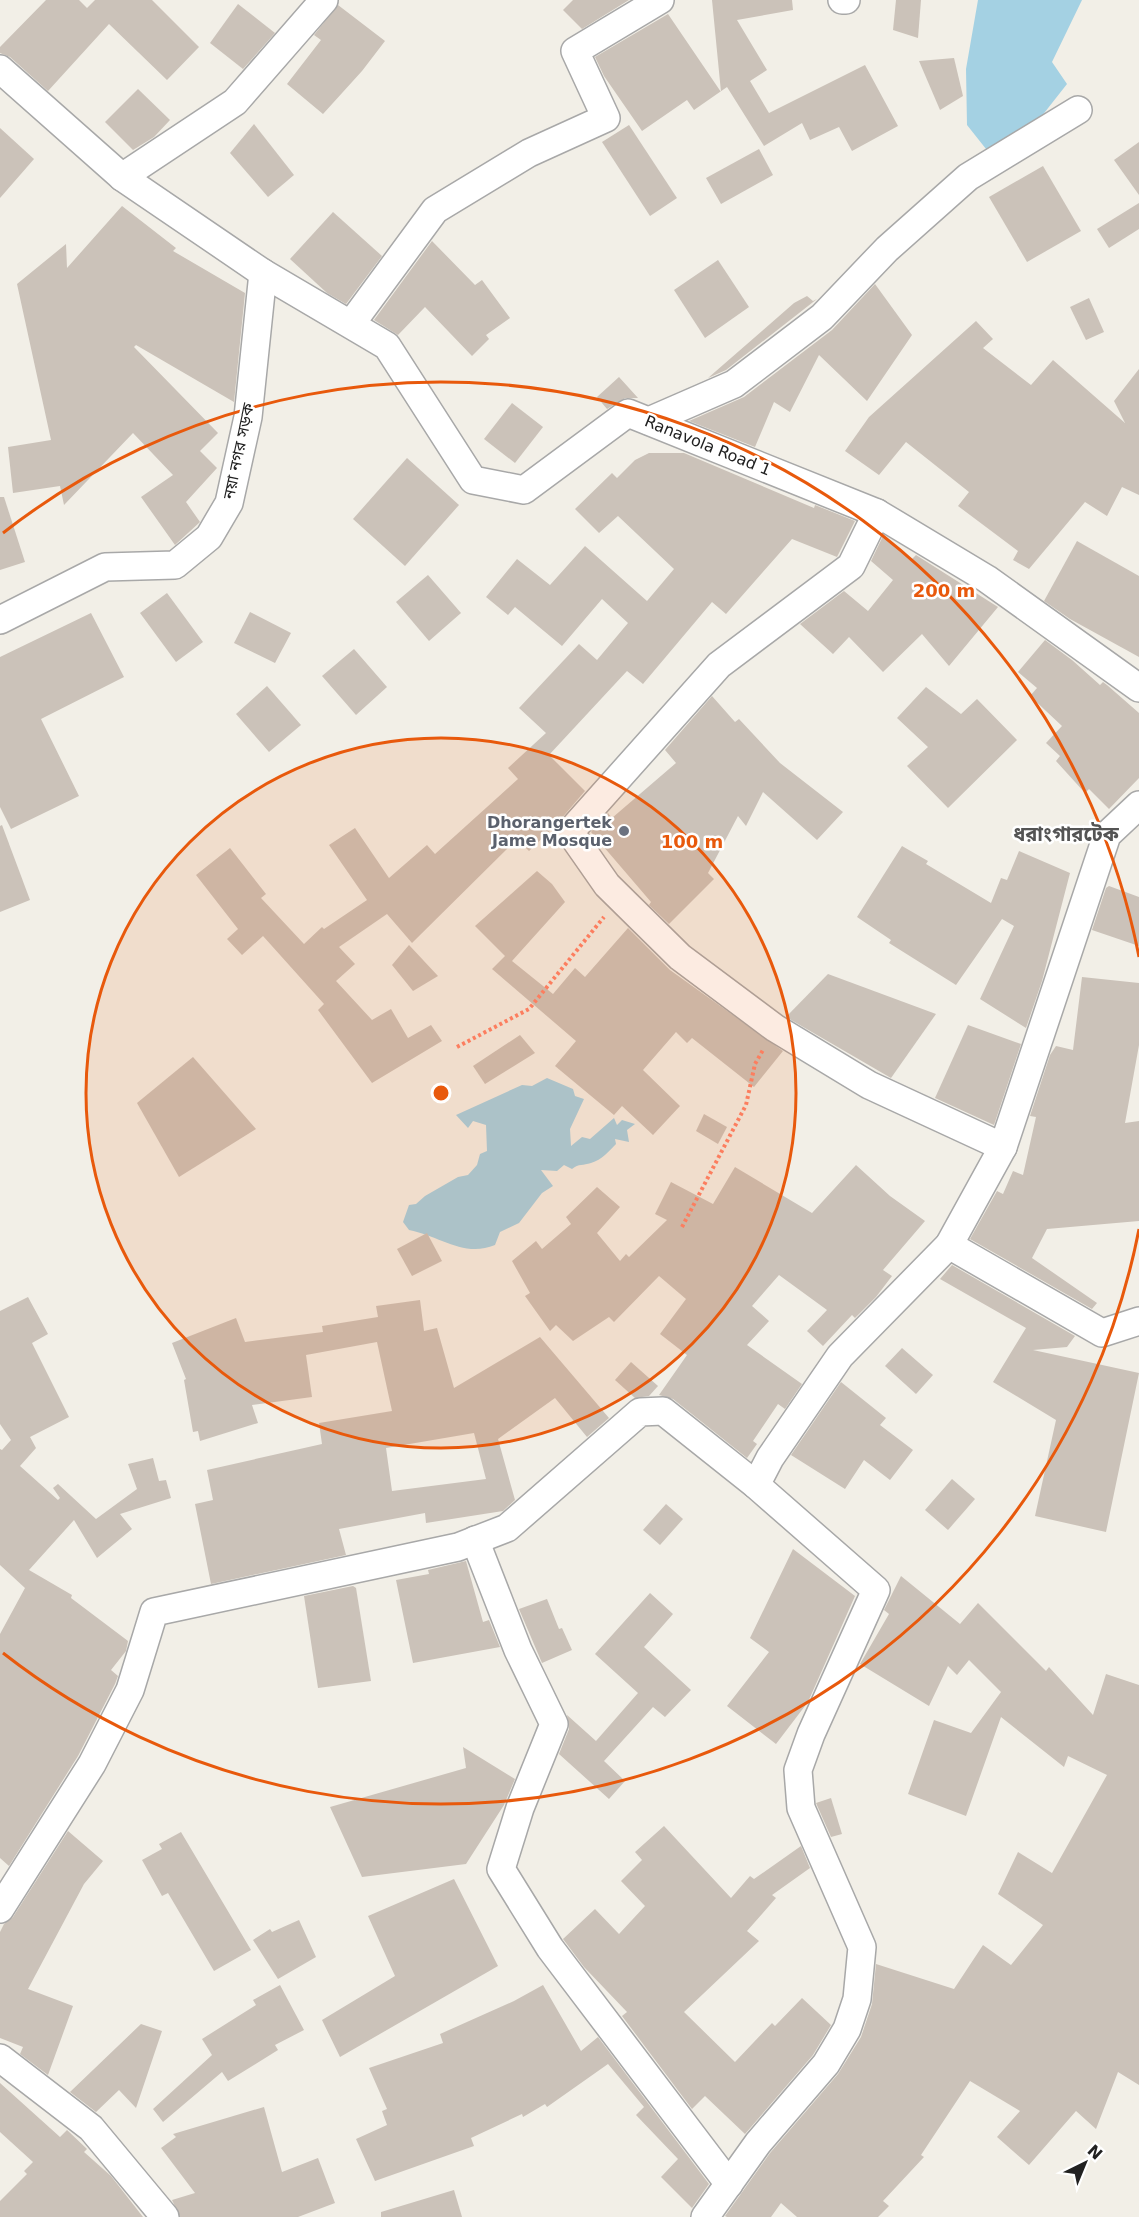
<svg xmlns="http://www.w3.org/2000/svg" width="1139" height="2217" font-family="'DejaVu Sans','Noto Sans Bengali',sans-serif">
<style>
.water{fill:#a4d1e3}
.building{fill:#cbc2b9;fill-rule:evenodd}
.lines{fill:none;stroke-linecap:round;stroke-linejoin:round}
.street-casing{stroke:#a8a8a8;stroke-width:30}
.path{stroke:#ff836b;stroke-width:4;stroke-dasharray:3 3;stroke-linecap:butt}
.street{stroke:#fff;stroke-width:27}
.ring{fill:none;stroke:#e8590c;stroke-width:3}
.worship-dot{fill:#6b7280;stroke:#fff;stroke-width:2}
.labels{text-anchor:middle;stroke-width:5;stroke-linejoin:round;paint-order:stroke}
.street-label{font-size:16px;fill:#212121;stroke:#fff}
.worship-label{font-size:16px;font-weight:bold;fill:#5b616d;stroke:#fff;text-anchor:end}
.quarter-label{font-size:20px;font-weight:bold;fill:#545454;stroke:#fff}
.centre{fill:#e8590c;stroke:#fff;stroke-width:3}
.ring-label{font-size:18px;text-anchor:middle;font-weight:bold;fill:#e8590c;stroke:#fff;stroke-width:5;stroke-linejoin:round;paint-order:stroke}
</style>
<rect width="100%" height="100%" fill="#f2efe7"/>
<g class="water">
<path d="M 978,0 L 1082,0 L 1052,62 L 1067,84 L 1030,131 L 990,154 L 967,125 L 966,69 Z"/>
<path d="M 547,1078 L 573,1089 L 575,1096 L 584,1099 L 570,1129 L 571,1146 L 582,1137 L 590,1139 L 614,1118 L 617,1125 L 622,1120 L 635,1124 L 627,1130 L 629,1142 L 615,1139 L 616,1144 C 609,1151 602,1160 591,1163 C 583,1166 579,1163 572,1169 L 564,1165 L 557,1171 L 541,1170 L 553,1186 L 542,1193 L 519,1223 L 500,1232 L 495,1245 C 464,1258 440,1236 409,1230 L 403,1222 L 409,1205 L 416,1204 L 425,1196 L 458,1177 L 468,1175 L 477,1165 L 480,1154 L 487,1151 L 486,1125 L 473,1121 L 468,1128 L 456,1115 L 522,1085 L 532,1086 Z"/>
</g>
<g class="building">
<path d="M 46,0 L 79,0 L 87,8 L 95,0 L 152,0 L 199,47 L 167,80 L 109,24 L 48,91 L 10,57 L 0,53 L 0,47 Z"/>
<path d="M 573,0 L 629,0 L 582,29 L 563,10 Z"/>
<path d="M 712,0 L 792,0 L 793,10 L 737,20 L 767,70 L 750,81 L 769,113 L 865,65 L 898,126 L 852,151 L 839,127 L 810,140 L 802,123 L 764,146 L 727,87 L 694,110 L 687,100 L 642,131 L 604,76 L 595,57 L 668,14 L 721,92 Z"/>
<path d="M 896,0 L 921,0 L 918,38 L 893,30 Z"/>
<path d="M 238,4 L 275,33 L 243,69 L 210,43 Z"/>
<path d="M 338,5 L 385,41 L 362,71 L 323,114 L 287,84 L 321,40 L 314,35 Z"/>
<path d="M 954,58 L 963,96 L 940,110 L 919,61 Z"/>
<path d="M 138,89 L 170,120 L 154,137 L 133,150 L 105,122 Z"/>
<path d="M 254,124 L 294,175 L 268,197 L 230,153 Z"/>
<path d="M 629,125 L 677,198 L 650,216 L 602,142 Z"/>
<path d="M 0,128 L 34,159 L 0,198 Z"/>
<path d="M 1139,142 L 1139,195 L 1114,160 Z"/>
<path d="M 759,149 L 773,175 L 721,204 L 706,178 Z"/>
<path d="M 1043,166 L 1081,231 L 1027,262 L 989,197 Z"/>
<path d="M 1139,203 L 1139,229 L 1109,248 L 1097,229 Z"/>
<path d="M 122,206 L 176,248 L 173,251 L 245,293 L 234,402 L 136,345 L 134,347 L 218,433 L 200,451 L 217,468 L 186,502 L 200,522 L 175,545 L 141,497 L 173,475 L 133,433 L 64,505 L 60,486 L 13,493 L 8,447 L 51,440 L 17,284 L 66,244 L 67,268 Z"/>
<path d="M 333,212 L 382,256 L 346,304 L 327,293 L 290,259 Z"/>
<path d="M 432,241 L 475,285 L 482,280 L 510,318 L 486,335 L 489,339 L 472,356 L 425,307 L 398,335 L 374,320 Z"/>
<path d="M 718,260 L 749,307 L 705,338 L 674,290 Z"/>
<path d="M 875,284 L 912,335 L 867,401 L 819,355 L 790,412 L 774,402 L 755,447 L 689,421 L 744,397 L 832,330 Z"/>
<path d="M 807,296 L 813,301 L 817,299 L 726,370 L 708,378 L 794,303 Z"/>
<path d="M 1089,298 L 1104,332 L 1086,340 L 1070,307 Z"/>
<path d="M 976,321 L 993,339 L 983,348 L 1031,385 L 1053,360 L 1125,423 L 1114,401 L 1139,369 L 1139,495 L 1122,487 L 1107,516 L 1085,502 L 1029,569 L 1013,560 L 1018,551 L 958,506 L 969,492 L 906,442 L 879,475 L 845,451 L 869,417 Z"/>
<path d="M 619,377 L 638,398 L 625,398 L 607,409 L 597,397 Z"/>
<path d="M 512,403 L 543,427 L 515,463 L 484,439 Z"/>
<path d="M 649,453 L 684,453 L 814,508 L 815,505 L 855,521 L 837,557 L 792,539 L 726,614 L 712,602 L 643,684 L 627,671 L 549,755 L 585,791 L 555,826 L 529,851 L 517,839 L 412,943 L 387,914 L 339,947 L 355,964 L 336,981 L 372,1020 L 391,1009 L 408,1038 L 431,1025 L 442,1041 L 372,1083 L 318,1010 L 324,1004 L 263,936 L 242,955 L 227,939 L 238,929 L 196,875 L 230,848 L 266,894 L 261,898 L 304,944 L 322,927 L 324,929 L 367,900 L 329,845 L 355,828 L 389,878 L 427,845 L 435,854 L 518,779 L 508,768 L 546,733 L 519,708 L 579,644 L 597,660 L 628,623 L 602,599 L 562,646 L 515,607 L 508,615 L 486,597 L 517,559 L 550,585 L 585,546 L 647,601 L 674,569 L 618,516 L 599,533 L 575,509 L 612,473 L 617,478 L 635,460 Z"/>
<path d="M 407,458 L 459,505 L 405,566 L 353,519 Z"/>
<path d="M 0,497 L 4,497 L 25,562 L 0,570 Z"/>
<path d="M 883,536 L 912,559 L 916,555 L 998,607 L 949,666 L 922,634 L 883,672 L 849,637 L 833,654 L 800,624 L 844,591 L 868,611 L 893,580 L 871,561 Z"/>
<path d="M 1077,541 L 1139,576 L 1139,657 L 1070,619 L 1044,601 Z"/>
<path d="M 428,575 L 461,613 L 429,641 L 396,602 Z"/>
<path d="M 167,593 L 203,642 L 176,662 L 140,613 Z"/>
<path d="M 250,612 L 291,633 L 275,663 L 234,643 Z"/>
<path d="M 91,613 L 124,677 L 41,719 L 79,796 L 11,829 L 0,807 L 0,657 Z"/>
<path d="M 1045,640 L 1072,660 L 1100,685 L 1103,682 L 1107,685 L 1139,713 L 1139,778 L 1109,809 L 1089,789 L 1085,793 L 1056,761 L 1060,756 L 1046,743 L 1062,726 L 1030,696 L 1037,688 L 1018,672 Z"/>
<path d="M 354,649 L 387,687 L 356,715 L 322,676 Z"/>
<path d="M 267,686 L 301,725 L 269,752 L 236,714 Z"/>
<path d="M 926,687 L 961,714 L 977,699 L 1017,740 L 948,808 L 907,766 L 928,747 L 897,718 Z"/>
<path d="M 712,696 L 735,722 L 739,719 L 780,763 L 843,812 L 817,840 L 763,792 L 746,826 L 738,816 L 708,873 L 714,879 L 669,924 L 649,905 L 651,902 L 591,832 L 608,813 L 612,818 L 676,763 L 665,750 Z"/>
<path d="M 2,825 L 30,900 L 0,912 L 0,826 Z"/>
<path d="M 902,846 L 928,861 L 926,864 L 991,903 L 1001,878 L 1007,880 L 1019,851 L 1070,873 L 1042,981 L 1026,1028 L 980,999 L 1014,926 L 1002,919 L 956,985 L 889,943 L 891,940 L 857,917 Z"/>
<path d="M 537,871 L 552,884 L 565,902 L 512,961 L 553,994 L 575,968 L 585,977 L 628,928 L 670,970 L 783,1051 L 754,1087 L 692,1038 L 687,1043 L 676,1032 L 643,1070 L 680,1106 L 653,1135 L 622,1106 L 614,1115 L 555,1066 L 576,1041 L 492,969 L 505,956 L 475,926 Z"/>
<path d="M 1109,886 L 1139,897 L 1139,946 L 1092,930 L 1106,888 Z"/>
<path d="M 409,945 L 438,976 L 413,991 L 392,965 Z"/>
<path d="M 828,974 L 936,1014 L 891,1078 L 786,1017 Z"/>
<path d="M 1082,977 L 1139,983 L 1139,1045 L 1125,1123 L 1139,1121 L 1139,1221 L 1047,1229 L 1032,1258 L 1097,1303 L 1092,1309 L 970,1239 L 997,1191 L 1003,1194 L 1013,1171 L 1023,1175 L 1036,1117 L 1030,1116 L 1050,1055 L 1056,1046 L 1073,1050 Z"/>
<path d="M 968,1025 L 1021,1044 L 994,1125 L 935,1098 Z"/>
<path d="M 520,1035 L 535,1053 L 485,1084 L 473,1066 Z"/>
<path d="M 193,1057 L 256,1129 L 179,1177 L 137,1103 Z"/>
<path d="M 704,1114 L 727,1127 L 718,1144 L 696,1131 Z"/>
<path d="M 856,1165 L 890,1196 L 925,1221 L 883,1270 L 892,1276 L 876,1297 L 855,1318 L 852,1315 L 823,1346 L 807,1331 L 827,1310 L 779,1275 L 752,1306 L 769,1321 L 747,1345 L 802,1384 L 785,1409 L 778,1404 L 753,1441 L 757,1444 L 747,1458 L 673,1399 L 659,1395 L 687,1355 L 660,1334 L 686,1299 L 659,1276 L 614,1322 L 609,1317 L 573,1341 L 556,1325 L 550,1331 L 525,1296 L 530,1293 L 512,1261 L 536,1241 L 542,1249 L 571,1224 L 566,1217 L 597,1187 L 620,1207 L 597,1233 L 620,1261 L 626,1254 L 629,1257 L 667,1220 L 655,1214 L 671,1182 L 713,1204 L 735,1167 L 812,1213 Z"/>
<path d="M 427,1233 L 442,1261 L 412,1276 L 397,1249 Z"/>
<path d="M 952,1265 L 1075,1336 L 1067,1347 L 1033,1350 L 1139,1373 L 1106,1532 L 1035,1516 L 1056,1420 L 993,1382 L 1026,1328 L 940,1279 Z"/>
<path d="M 28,1297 L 48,1334 L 32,1343 L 69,1417 L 30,1437 L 36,1448 L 20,1466 L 58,1500 L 60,1498 L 53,1488 L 58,1484 L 96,1519 L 137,1489 L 128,1464 L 153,1458 L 159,1481 L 166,1480 L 171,1498 L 120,1514 L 132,1529 L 97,1558 L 74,1520 L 29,1570 L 72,1595 L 71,1598 L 128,1641 L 126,1651 L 111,1670 L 118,1676 L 115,1684 L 78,1756 L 9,1866 L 0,1858 L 0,1634 L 25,1588 L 0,1565 L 0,1449 L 2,1450 L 11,1440 L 0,1424 L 0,1311 Z"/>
<path d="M 420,1300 L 424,1331 L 437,1328 L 454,1388 L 540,1337 L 609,1418 L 587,1437 L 555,1398 L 498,1439 L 515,1500 L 503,1511 L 426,1523 L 425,1513 L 339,1529 L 346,1555 L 211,1584 L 195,1504 L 213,1500 L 207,1470 L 322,1444 L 319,1423 L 392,1411 L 377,1342 L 306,1355 L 312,1397 L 252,1405 L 258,1423 L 200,1441 L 198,1431 L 193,1432 L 184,1380 L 186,1379 L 172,1343 L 236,1318 L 245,1342 L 323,1332 L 322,1326 L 378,1317 L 376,1306 ZM 474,1433 L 486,1479 L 392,1491 L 386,1448 Z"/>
<path d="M 902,1348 L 933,1375 L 916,1394 L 885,1366 Z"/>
<path d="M 631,1362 L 658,1386 L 649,1396 L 635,1398 L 615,1380 Z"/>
<path d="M 841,1382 L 886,1418 L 880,1425 L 913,1450 L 890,1480 L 864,1460 L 845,1489 L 791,1455 Z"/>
<path d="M 952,1479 L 975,1499 L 948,1530 L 925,1510 Z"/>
<path d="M 666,1504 L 683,1519 L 660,1545 L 643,1530 Z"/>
<path d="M 793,1549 L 855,1596 L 808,1702 L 776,1744 L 727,1706 L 769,1652 L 750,1638 Z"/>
<path d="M 466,1561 L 483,1622 L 489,1620 L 500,1647 L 413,1663 L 396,1580 L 429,1574 L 428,1570 Z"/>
<path d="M 901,1576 L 960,1624 L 978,1603 L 1046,1671 L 1049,1667 L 1093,1715 L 1106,1674 L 1139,1685 L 1139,2085 L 1118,2072 L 1096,2129 L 1076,2111 L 1029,2165 L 997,2137 L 1020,2111 L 970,2081 L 921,2155 L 924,2157 L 883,2201 L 889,2206 L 878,2217 L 797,2217 L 781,2203 L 771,2217 L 727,2217 L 725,2216 L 770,2153 L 838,2074 L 861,2037 L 872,2004 L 876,1964 L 954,1989 L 983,1945 L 1011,1965 L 1043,1925 L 998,1894 L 1018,1852 L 1052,1873 L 1107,1775 L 1068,1756 L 1064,1767 L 1001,1717 L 966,1816 L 908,1794 L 934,1720 L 971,1733 L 1001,1692 L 969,1660 L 957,1675 L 948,1666 L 929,1706 L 860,1664 L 889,1614 L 884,1610 Z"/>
<path d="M 353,1586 L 356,1588 L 371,1681 L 318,1688 L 304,1596 Z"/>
<path d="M 650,1593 L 673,1614 L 644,1647 L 691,1690 L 665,1717 L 653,1707 L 604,1761 L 625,1781 L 609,1799 L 559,1754 L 569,1729 L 567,1715 L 596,1741 L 638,1693 L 595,1654 Z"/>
<path d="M 547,1599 L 559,1629 L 562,1628 L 572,1650 L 542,1663 L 519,1609 Z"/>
<path d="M 463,1747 L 515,1779 L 504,1805 L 466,1864 L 362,1877 L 330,1807 L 466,1768 Z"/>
<path d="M 831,1798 L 842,1834 L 831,1837 L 816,1803 Z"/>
<path d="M 664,1826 L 731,1898 L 750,1876 L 754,1879 L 801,1846 L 810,1868 L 772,1895 L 776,1898 L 747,1931 L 759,1941 L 684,2012 L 735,2062 L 772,2023 L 775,2026 L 802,1998 L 831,2025 L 813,2055 L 745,2134 L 705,2096 L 692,2109 L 622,2016 L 627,2012 L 584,1967 L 563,1939 L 595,1909 L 619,1934 L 645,1906 L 621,1881 L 642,1860 L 635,1852 Z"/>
<path d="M 68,1831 L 103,1861 L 84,1884 L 28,1989 L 73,2006 L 48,2075 L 20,2054 L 23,2047 L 0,2038 L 0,1932 L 4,1924 L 13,1917 Z"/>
<path d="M 181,1832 L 251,1950 L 214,1971 L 168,1893 L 162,1896 L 142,1860 L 162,1849 L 159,1844 Z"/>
<path d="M 454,1879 L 498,1966 L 340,2057 L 322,2020 L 395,1976 L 368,1916 Z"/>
<path d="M 299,1920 L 316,1957 L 278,1979 L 253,1940 L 270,1929 L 272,1932 Z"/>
<path d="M 280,1985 L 304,2030 L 275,2045 L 278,2050 L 228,2081 L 222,2072 L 163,2122 L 153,2109 L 212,2055 L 202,2039 L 256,2005 L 253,2000 Z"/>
<path d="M 543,1985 L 581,2051 L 598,2037 L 709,2184 L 692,2208 L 661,2177 L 678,2159 L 636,2115 L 644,2107 L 608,2064 L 547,2107 L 545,2104 L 523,2117 L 522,2114 L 471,2138 L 474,2146 L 375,2181 L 356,2139 L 387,2125 L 382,2111 L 387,2109 L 369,2068 L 443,2043 L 440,2034 L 514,2001 Z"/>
<path d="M 141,2024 L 162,2031 L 136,2108 L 119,2090 L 96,2112 L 70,2092 Z"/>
<path d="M 0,2083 L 60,2137 L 67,2130 L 87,2149 L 84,2152 L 111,2176 L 143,2217 L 0,2217 L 0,2201 L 27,2174 L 24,2171 L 33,2162 L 0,2132 Z"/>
<path d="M 264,2107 L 282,2172 L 318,2158 L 335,2203 L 298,2217 L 180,2217 L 172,2200 L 195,2193 L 161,2148 L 176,2137 L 173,2134 Z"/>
<path d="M 454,2190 L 462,2217 L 381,2217 L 381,2212 Z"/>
</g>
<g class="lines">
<g class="street-casing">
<g id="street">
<path d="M 842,0 L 846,0"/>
<path d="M 0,69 L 122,177 L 263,273 L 387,346 L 473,480 L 524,490 L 628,413 L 877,513 L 987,579 L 1139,688"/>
<path d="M 122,177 L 235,102 L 324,0"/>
<path d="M 351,324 L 435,210 L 529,153 L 606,118 L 575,51 L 660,0"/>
<path d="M 649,421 L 734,384 L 822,317 L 887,249 L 968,177 L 1078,110"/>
<path d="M 877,513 L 851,566 L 719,665 L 570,832 L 607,885 L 680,957 L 775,1028 L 869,1085 L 1003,1147"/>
<path d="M 0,620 L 105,567 L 175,565 L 209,537 L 229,503 L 248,417 L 263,273"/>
<path d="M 949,1245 L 1102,1333 L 1139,1321"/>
<path d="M 475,1540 L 518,1650 L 554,1724 L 520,1808 L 501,1869 L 550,1948 L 729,2184"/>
<path d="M 0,1909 L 92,1764 L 130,1690 L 154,1612 L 458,1547 L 507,1528 L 640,1412 L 663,1411 L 756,1485"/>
<path d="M 0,2058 L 91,2128 L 165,2217"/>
<path d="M 705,2217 L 758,2143 L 826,2064 L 847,2029 L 857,1999 L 862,1947 L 801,1808 L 798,1770 L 811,1734 L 876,1590 L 756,1485 L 770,1458 L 840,1356 L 949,1245 L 1003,1147 L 1107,835 L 1139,805"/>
</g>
</g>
<g class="path">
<path d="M 457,1047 L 529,1009 L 604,917"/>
<path d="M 682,1227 L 746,1105 L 755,1064 L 763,1050"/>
</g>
<use href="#street" class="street"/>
</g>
<circle cx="441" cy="1093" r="355" fill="#e8590c" fill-opacity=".12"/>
<g class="ring">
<circle cx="441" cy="1093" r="355"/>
<path d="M1139 1229A711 711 0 0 1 3 1653M3 533A711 711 0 0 1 1139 957"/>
</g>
<circle class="worship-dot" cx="624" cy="831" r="6"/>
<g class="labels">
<g class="street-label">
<text transform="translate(708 445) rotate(22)" y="6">Ranavola Road 1</text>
<text transform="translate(238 451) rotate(-78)" y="6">নয়া নগর সড়ক</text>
</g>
<g class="worship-label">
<text x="612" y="828">Dhorangertek<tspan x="612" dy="18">Jame Mosque</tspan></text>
</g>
<g class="quarter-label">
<text x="1066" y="841">ধরাংগারটেক</text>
</g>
</g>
<circle cx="441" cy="1093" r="9" class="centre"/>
<g class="ring-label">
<text x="944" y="597">200 m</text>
<text x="692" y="848">100 m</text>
</g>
<g transform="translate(1085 2163) rotate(43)" stroke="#ffffff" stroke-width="4.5" paint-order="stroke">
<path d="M0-4.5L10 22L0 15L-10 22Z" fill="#212121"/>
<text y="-9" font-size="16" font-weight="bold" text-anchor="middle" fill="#212121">N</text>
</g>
</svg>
